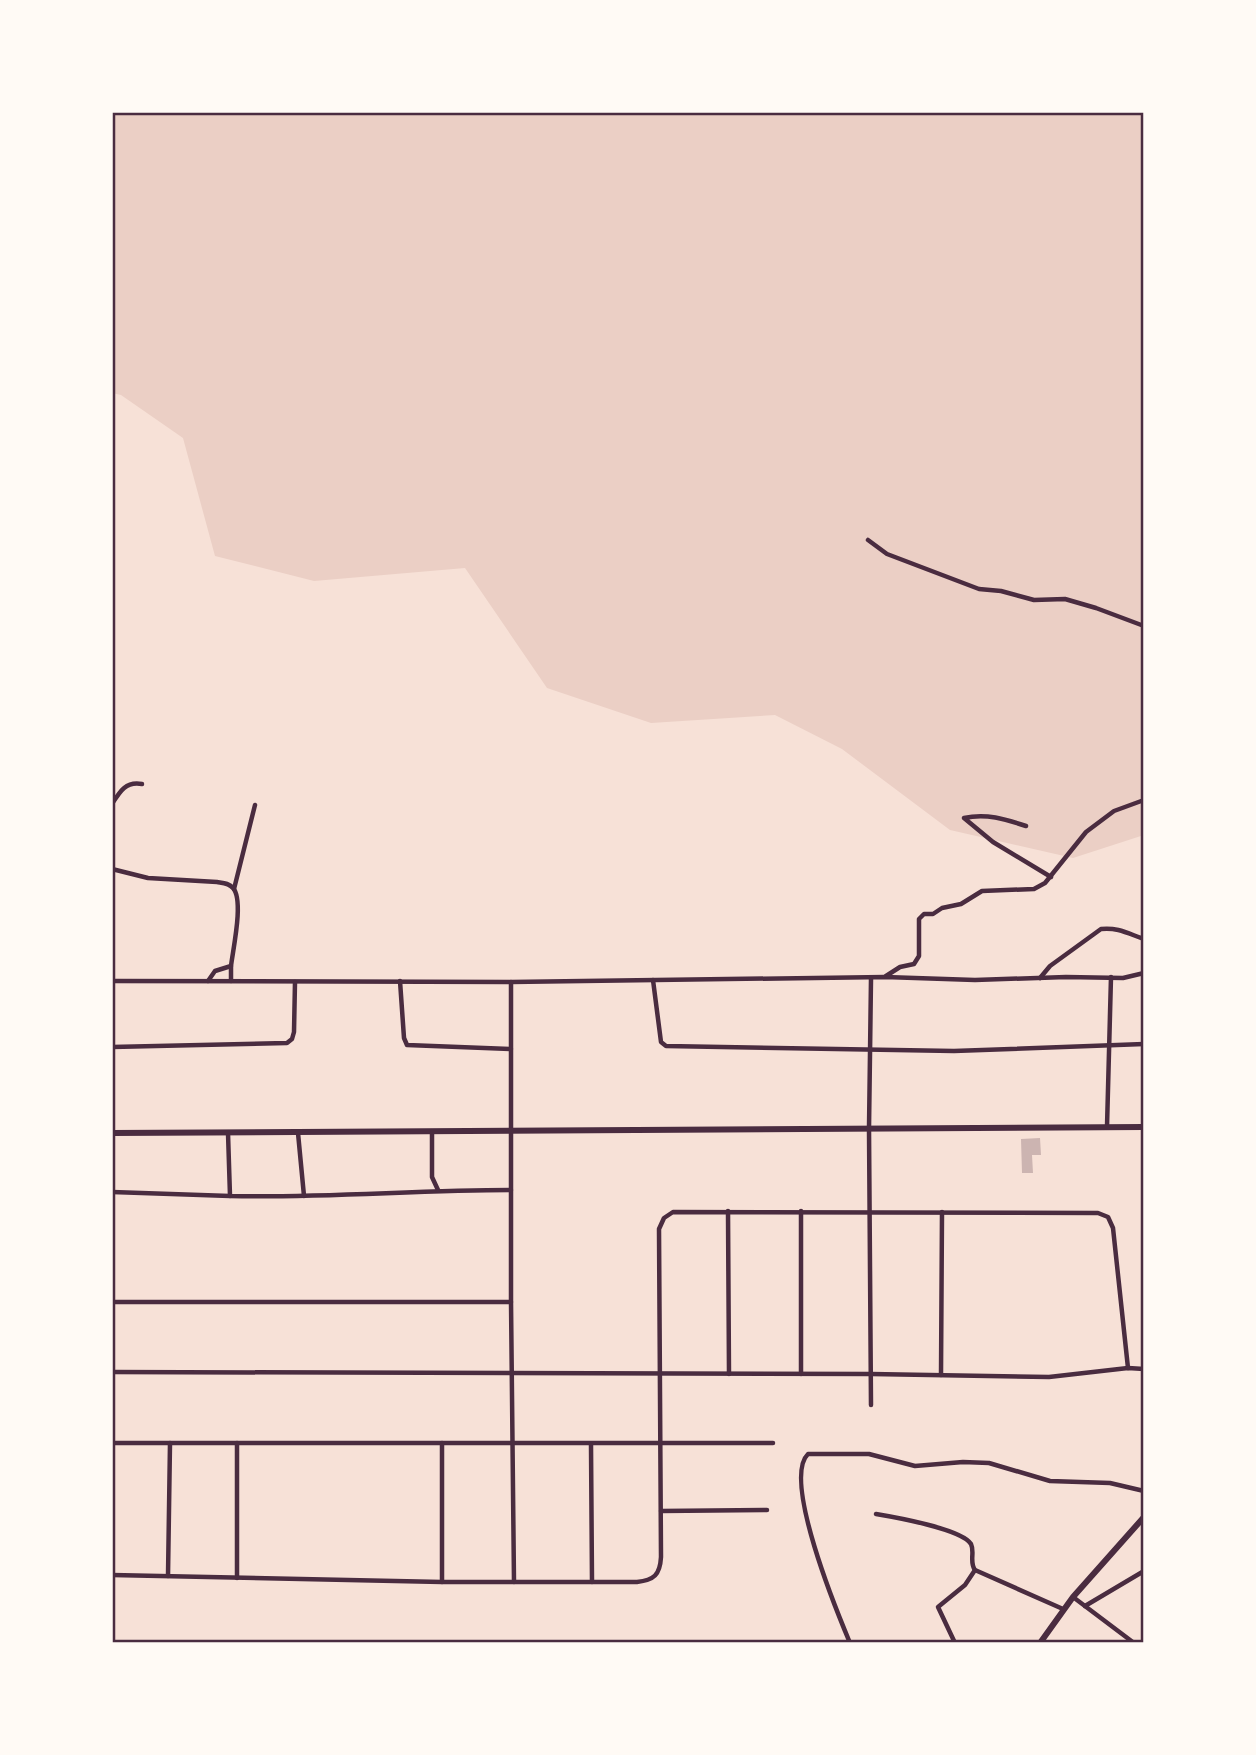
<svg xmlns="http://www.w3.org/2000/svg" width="1256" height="1755" font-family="'Varela Round',sans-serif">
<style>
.green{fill:#ebcfc5}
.building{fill:#ccb4b1}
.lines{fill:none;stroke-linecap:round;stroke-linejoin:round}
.minor{stroke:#4a2c40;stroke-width:4.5}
.secondary{stroke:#4a2c40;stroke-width:6}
.neatline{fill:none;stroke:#4a2c40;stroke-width:2.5}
</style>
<rect width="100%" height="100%" fill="#f7e1d7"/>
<path class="green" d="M 112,112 L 1144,112 L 1144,835 L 1073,858 L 950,830 L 842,749 L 775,715 L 651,723 L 547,688 L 465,568 L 314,581 L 215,556 L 183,438 L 121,395 L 112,393 Z"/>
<path class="building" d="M 1040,1138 L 1041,1155 L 1032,1155 L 1033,1173 L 1022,1173 L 1021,1139 Z"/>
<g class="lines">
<g class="minor">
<path d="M 868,540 L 887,554 L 979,589 L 1001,591 L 1034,600 L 1065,599 L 1096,608 L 1144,626"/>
<path d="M 112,804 C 120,791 126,781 142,784"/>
<path d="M 1026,826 C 1005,819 986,813 964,818 L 993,842 L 1051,877"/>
<path d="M 112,869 L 148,878 L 217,882 C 223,883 229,883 233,888 C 244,900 233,949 231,966 L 215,971 L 208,981"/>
<path d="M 234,889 L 255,805"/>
<path d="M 231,966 L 231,981"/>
<path d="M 886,976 L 900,967 L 914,964 L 919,956 L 919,919 L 924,914 L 933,914 L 942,908 L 961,904 L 982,891 L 1034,889 L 1045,883 L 1086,832 L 1114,811 L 1144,800"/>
<path d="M 1040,978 L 1050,966 L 1101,929 C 1118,927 1129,934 1144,939"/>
<path d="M 653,980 L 661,1042 L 666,1046 L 954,1051 L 1144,1044"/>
<path d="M 112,981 L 511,982 L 885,977 L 975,980 L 1066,977 L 1123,978 L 1144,973"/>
<path d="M 400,981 L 404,1038 L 407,1045 L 511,1049"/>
<path d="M 511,982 L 511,1302 L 514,1582"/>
<path d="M 112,1047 L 287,1043 L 292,1039 L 294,1032 L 295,982"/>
<path d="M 1107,1127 L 1111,977"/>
<path d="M 228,1133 L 230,1196 C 324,1198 417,1190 511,1190"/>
<path d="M 298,1133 L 304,1196"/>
<path d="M 432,1133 L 432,1177 L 438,1190"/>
<path d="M 112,1192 L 230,1196"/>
<path d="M 728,1211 L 729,1374"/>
<path d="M 801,1211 L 801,1374"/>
<path d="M 112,1302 L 511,1302"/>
<path d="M 112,1372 L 871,1374 L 1049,1377 L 1128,1368 L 1144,1369"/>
<path d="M 941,1375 L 942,1212"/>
<path d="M 871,1405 L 869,1129 L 871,979"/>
<path d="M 112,1443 L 773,1443"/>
<path d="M 237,1443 L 237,1578"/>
<path d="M 591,1445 L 592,1582"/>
<path d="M 661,1511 L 767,1510"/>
<path d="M 876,1514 C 894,1517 962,1529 971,1544 C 975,1552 969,1562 975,1570 L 1063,1609"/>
<path d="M 112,1575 L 442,1582 L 637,1582 C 654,1580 660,1575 661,1557 L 659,1229 L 664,1218 L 673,1212 L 1098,1213 L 1108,1217 L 1113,1228 L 1128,1368"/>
<path d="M 168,1576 L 170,1443"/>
<path d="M 442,1582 L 442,1443"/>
<path d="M 1073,1597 L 1134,1643"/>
<path d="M 1085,1606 L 1144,1571"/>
<path d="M 850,1643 C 837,1612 782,1479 808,1454 L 869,1454 L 915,1466 L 963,1462 L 989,1463 L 1050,1481 L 1110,1483 L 1144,1491"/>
<path d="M 955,1643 L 938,1607 L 965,1585 L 975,1570"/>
</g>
<g class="secondary">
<path d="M 112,1133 L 1144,1127"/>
<path d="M 1040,1643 L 1073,1597 L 1144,1517"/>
</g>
</g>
<rect width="1256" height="1755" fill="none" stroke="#fffaf5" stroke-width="228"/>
<rect x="114" y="114" width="1028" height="1527" class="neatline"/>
</svg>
